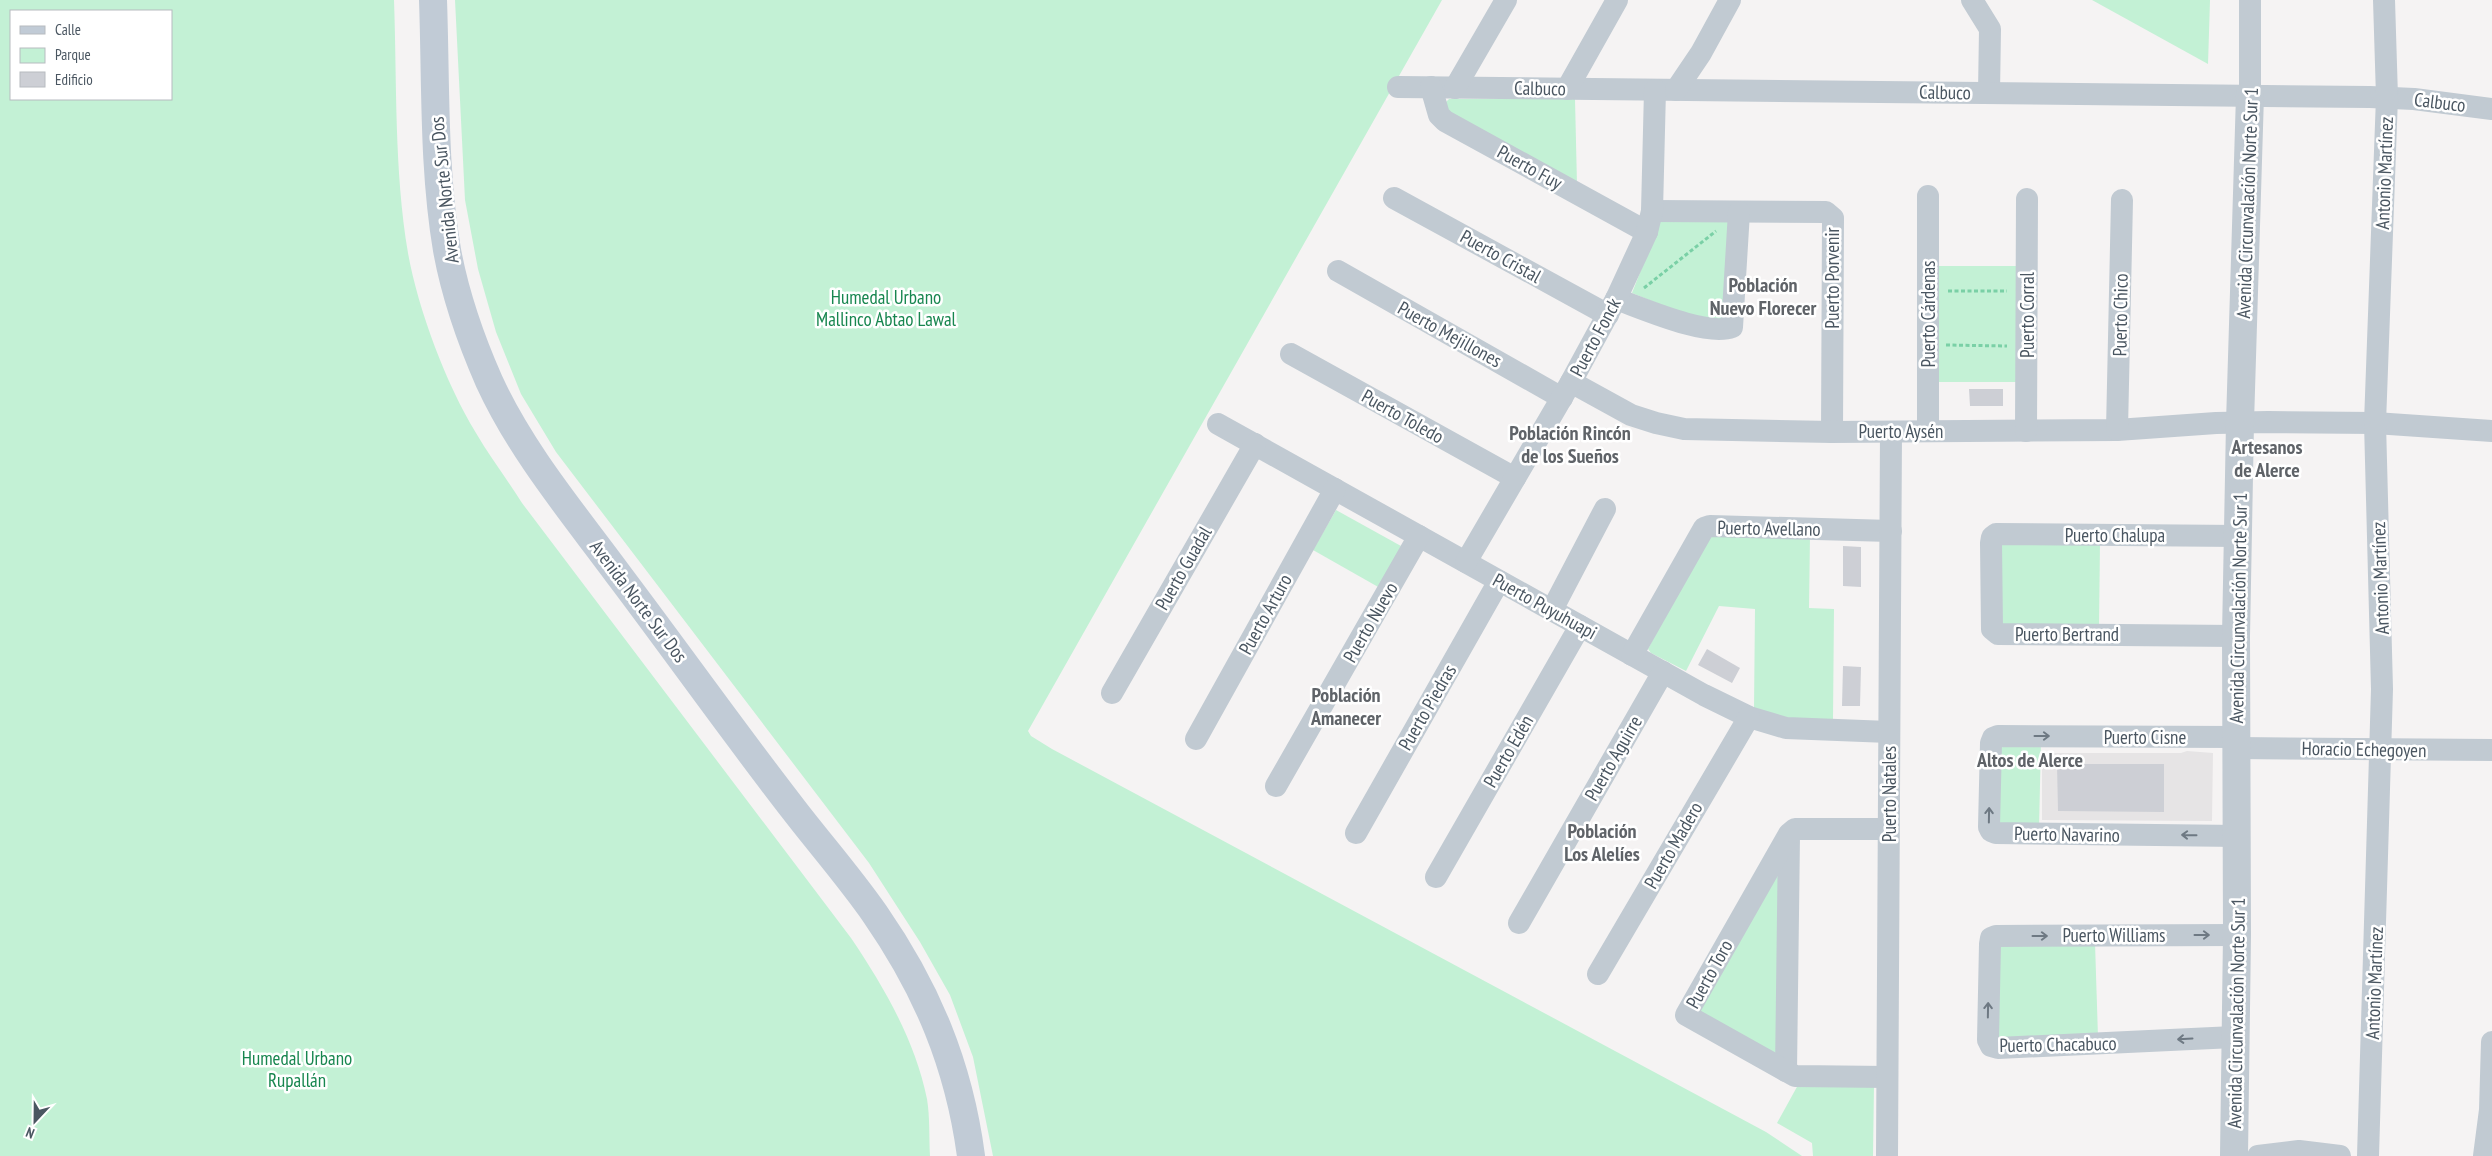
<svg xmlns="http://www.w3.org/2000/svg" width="2492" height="1156" font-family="'PT Sans Narrow',sans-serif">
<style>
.education{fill:#e6e4e5}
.green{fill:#c3f1d5;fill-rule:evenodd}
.building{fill:#cdcfd5}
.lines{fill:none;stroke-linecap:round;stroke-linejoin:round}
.path{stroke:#7ad0a6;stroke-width:3;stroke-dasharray:4 2.5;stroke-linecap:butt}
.minor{stroke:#c1cad2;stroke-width:22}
.tertiary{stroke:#c1cad2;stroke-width:28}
.secondary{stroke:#c1cbd6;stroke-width:28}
.oneway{stroke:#6e7983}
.labels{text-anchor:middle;stroke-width:5;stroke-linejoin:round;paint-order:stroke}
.street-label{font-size:19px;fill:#4a5661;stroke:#fff}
.park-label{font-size:19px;fill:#17864f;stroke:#fff}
.neighbourhood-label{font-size:20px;font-weight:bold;fill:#5f6368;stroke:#fff}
</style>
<rect width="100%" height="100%" fill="#f5f3f3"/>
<path class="education" d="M 2187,751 L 2213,753 L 2212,821 L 2042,820 L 2042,753 L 2181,753 Z"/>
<g class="green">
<path d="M 0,0 L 394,0 C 397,84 394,170 408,253 C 418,309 446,384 476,433 C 490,457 507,479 522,503 L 851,938 C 884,987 915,1040 927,1099 C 930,1117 929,1138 930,1156 L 0,1156 ZM 11,11 L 171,11 L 171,99 L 11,99 Z"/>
<path d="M 455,0 L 1442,0 L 1028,731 L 1031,736 L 1052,749 L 1766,1132 L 1802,1156 L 993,1156 L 973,1057 L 950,995 L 920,942 L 869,863 L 556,452 L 521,394 L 496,332 L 478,269 L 465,200 Z"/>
<path d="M 2092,0 L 2210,0 L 2208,64 Z"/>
<path d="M 1449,99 L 1575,99 L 1577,185 L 1447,115 L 1446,102 Z"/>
<path d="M 1665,218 L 1730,219 L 1728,318 L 1703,322 L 1632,293 L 1660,222 Z"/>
<rect x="1935" y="266" width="84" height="116"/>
<path d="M 1336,510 L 1401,546 L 1380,588 L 1313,550 Z"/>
<path d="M 1708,533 L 1810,535 L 1809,608 L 1834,609 L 1833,719 L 1790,719 L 1754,708 L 1755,609 L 1719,606 L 1686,671 L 1651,653 L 1648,649 Z"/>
<path d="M 2100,542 L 2099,627 L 1999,626 L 1999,543 Z"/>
<path d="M 2041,741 L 2039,828 L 2000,826 L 1997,748 Z"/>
<path d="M 1780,871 L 1778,1057 L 1699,1017 L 1697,1004 Z"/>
<path d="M 2095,943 L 2098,1037 L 2001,1042 L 1993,1029 L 1996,946 Z"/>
<path d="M 1798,1085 L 1874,1085 L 1873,1156 L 1813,1156 L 1812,1143 L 1777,1123 Z"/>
</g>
<g class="building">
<path d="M 1969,389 L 2003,389 L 2003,406 L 1970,406 Z"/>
<path d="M 1843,546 L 1861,547 L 1861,587 L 1843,586 Z"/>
<path d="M 1707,649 L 1740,668 L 1732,683 L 1698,665 Z"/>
<path d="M 1843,666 L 1861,667 L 1860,706 L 1842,706 Z"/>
<path d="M 2057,764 L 2164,764 L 2164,812 L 2058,811 Z"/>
</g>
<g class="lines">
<g class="path">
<path d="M 1644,288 L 1716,231"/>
<path d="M 1948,291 L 2007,291"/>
<path d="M 1946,345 L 2007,346"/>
</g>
<g class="minor">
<path d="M 1972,0 L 1990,29 L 1989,93"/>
<path d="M 2250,0 L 2250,95"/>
<path d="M 1398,87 L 2370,97 L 2414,99 L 2492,109"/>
<path d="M 1431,87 L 1439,115 L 1445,121 L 1647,232"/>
<path d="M 1455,88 L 1506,0"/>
<path d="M 1567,89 L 1617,0"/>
<path d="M 1676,90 L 1701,53 L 1730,0"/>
<path d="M 1928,196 L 1928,431"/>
<path d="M 1394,198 L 1608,315"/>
<path d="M 1652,211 L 1826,212 L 1833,218 L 1832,432"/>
<path d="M 1338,271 L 1562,398"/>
<path d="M 1616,299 C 1642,308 1707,337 1732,327 L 1739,212"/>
<path d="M 1291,354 L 1515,478"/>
<path d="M 1571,382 L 1631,415 L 1656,423 L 1684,429 L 1832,432 L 2117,430 L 2216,423 L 2268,422 L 2375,423 L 2492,431"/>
<path d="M 1218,424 L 1704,695 L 1749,717 L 1786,728 L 1889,732"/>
<path d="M 2117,430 L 2122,200"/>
<path d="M 2026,431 L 2027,199"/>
<path d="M 1466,562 L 1571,382 L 1616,299 L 1647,232 L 1652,211 L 1655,90"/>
<path d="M 1552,610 L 1605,509"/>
<path d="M 2236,636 L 1998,634 L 1992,629 L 1991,543 L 1992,537 L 1996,534 L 2239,536"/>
<path d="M 1632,655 L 1704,528 L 1710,526 L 1891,531"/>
<path d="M 1112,693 L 1255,444"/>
<path d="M 2237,737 L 1998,736 L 1993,738 L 1991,743 L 1989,827 L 1991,831 L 1996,833 L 2238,836"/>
<path d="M 1196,739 L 1335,489"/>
<path d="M 2237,748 L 2492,750"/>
<path d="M 1276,786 L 1419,536"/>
<path d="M 1356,833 L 1499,581"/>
<path d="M 1436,877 L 1580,626"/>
<path d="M 1519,923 L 1663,672"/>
<path d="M 1598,974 L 1749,717"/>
<path d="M 2234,1037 L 1998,1048 L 1991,1046 L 1988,1040 L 1990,944 L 1991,938 L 1996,936 L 2237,935"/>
<path d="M 1786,1071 L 1789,835"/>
<path d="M 1887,1077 L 1795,1076 L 1686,1015 L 1789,834 L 1795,829 L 1888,829"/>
<path d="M 1887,1156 L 1891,432"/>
<path d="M 2258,1156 L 2299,1151 L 2340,1156"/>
<path d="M 2368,1156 L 2382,689 L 2375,423 L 2387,97 L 2384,0"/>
<path d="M 2484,1156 L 2490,1110 L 2492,1042"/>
</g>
<path class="tertiary" d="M 2234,1156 L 2237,935 L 2236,636 L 2240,423 L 2250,95"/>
<path class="secondary" d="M 433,0 C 436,83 433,167 447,250 C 455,294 471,340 489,381 C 522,453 574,514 621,578 C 679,655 735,734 794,810 C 821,845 850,878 875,914 C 927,989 959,1065 971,1156"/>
</g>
<defs><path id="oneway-shaft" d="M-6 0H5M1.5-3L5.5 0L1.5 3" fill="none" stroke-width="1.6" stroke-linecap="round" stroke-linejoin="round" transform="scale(1.25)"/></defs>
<g class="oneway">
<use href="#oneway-shaft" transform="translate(2042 736)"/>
<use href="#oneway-shaft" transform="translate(1989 815) rotate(-89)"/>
<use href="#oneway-shaft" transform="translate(2189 835) rotate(-179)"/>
<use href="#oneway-shaft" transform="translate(2202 935)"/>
<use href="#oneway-shaft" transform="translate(2040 936)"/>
<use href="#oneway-shaft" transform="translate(1988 1010) rotate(-89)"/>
<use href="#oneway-shaft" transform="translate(2185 1039) rotate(177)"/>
</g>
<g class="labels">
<g class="street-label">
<text transform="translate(1540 88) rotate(1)" y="7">Calbuco</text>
<text transform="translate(1945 92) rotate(1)" y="7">Calbuco</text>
<text transform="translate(2440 102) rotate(7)" y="7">Calbuco</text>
<text transform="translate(1530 167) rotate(29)" y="7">Puerto Fuy</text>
<text transform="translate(2384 173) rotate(-88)" y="7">Antonio Martínez</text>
<text transform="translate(444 190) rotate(-96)" y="7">Avenida Norte Sur Dos</text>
<text transform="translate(2247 203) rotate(-88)" y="7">Avenida Circunvalación Norte Sur 1</text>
<text transform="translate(1501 256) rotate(29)" y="7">Puerto Cristal</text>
<text transform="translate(1832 278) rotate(-90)" y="7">Puerto Porvenir</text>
<text transform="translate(1928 314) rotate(-90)" y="7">Puerto Cárdenas</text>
<text transform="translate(2027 315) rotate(-90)" y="7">Puerto Corral</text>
<text transform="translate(2120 315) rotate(-89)" y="7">Puerto Chico</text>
<text transform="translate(1450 334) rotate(29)" y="7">Puerto Mejillones</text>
<text transform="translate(1595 337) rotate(-62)" y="7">Puerto Fonck</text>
<text transform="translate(1403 416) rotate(29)" y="7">Puerto Toledo</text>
<text x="1901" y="438">Puerto Aysén</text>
<text transform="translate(1769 528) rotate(1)" y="7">Puerto Avellano</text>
<text x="2115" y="542">Puerto Chalupa</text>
<text transform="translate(1183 568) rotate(-60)" y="7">Puerto Guadal</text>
<text transform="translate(2380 578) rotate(-92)" y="7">Antonio Martínez</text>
<text transform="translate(639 601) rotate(53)" y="7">Avenida Norte Sur Dos</text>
<text transform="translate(1545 606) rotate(29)" y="7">Puerto Puyuhuapi</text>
<text transform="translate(2238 608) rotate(-89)" y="7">Avenida Circunvalación Norte Sur 1</text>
<text transform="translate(1265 614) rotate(-61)" y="7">Puerto Arturo</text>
<text transform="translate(1370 622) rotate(-60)" y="7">Puerto Nuevo</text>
<text x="2067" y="641">Puerto Bertrand</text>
<text transform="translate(1427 707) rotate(-60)" y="7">Puerto Piedras</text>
<text x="2145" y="744">Puerto Cisne</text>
<text transform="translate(2364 749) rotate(1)" y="7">Horacio Echegoyen</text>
<text transform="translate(1508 751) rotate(-60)" y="7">Puerto Edén</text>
<text transform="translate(1613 758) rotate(-60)" y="7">Puerto Aguirre</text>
<text transform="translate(1889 794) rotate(-90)" y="7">Puerto Natales</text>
<text transform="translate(2067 834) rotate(1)" y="7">Puerto Navarino</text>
<text transform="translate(1673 845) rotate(-60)" y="7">Puerto Madero</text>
<text x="2114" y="942">Puerto Williams</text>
<text transform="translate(1709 974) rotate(-61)" y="7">Puerto Toro</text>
<text transform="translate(2374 983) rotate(-88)" y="7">Antonio Martínez</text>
<text transform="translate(2236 1013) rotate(-89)" y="7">Avenida Circunvalación Norte Sur 1</text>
<text transform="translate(2058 1044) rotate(-1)" y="7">Puerto Chacabuco</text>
</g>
<g class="park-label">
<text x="886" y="304">Humedal Urbano<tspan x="886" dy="22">Mallinco Abtao Lawal</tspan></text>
<text x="297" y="1065">Humedal Urbano<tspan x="297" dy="22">Rupallán</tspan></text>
</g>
<g class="neighbourhood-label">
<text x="1763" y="292">Población<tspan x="1763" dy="23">Nuevo Florecer</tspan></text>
<text x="1570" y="440">Población Rincón<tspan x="1570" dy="23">de los Sueños</tspan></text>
<text x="2267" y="454">Artesanos<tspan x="2267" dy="23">de Alerce</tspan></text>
<text x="1346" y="702">Población<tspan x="1346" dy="23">Amanecer</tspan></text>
<text x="2030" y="767">Altos de Alerce</text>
<text x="1602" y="838">Población<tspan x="1602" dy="23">Los Alelíes</tspan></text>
</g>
</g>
<rect x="10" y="10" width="162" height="90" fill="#ffffff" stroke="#b7bbc0"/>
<rect x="20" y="26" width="25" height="8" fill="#c1cbd6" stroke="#b7bbc0"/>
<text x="55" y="35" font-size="15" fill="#4a5661">Calle</text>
<rect x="20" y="48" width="25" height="15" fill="#c3f1d5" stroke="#b7bbc0"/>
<text x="55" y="60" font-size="15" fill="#4a5661">Parque</text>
<rect x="20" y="72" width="25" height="15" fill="#cdcfd5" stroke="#b7bbc0"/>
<text x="55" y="85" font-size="15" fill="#4a5661">Edificio</text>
<g transform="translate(35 1121) rotate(202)" stroke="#ffffff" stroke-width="4" paint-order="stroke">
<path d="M0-4L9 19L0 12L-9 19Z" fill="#4a5661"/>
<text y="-8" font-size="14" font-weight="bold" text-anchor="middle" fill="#4a5661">N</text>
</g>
</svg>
